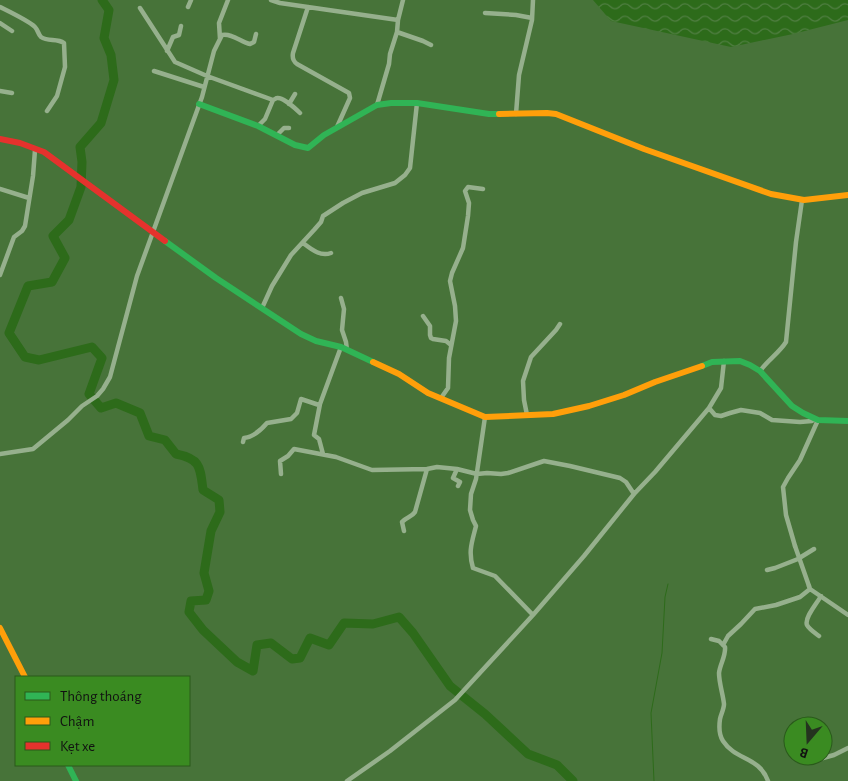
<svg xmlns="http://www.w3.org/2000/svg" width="848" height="781" font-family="'Alegreya Sans',sans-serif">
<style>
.water{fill:url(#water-waves)}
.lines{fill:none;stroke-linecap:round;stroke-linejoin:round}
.stream{stroke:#2d6b1a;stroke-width:1}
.river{stroke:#2d6b1a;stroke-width:9}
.street{stroke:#96b08d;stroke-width:4.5}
.fast{stroke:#30b455;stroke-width:6}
.slow{stroke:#ff9f0a;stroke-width:6}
.jam{stroke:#e5322d;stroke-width:6}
.street-bridge{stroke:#96b08d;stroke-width:4.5}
</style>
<defs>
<pattern id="water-waves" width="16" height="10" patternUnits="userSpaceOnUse" patternTransform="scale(1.25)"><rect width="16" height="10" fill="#2d6b1a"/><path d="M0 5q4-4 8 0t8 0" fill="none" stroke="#507e42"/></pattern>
</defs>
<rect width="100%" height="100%" fill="#477339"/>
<!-- water -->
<path class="water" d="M593,0H848V20L793,34L731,47L611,21Z"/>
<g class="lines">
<!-- stream -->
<path class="stream" d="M654,781L651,713L662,653L665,597L668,584"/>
<!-- river -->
<path class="river" d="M102,0L109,10L104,38L111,55L114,80L101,123L80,147L82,162L81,187L69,220L53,236L65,258L52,282L28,286L9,333L25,357L39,360L92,347L102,358L89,394L101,408L116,403L140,413L149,436L165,440L176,454C201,459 200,467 203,490L219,500L220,512L211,531L204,573L209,591L206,600L191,601L189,612L203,630L237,662L253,671L257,645L271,643L292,659L300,658L310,638L329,645L344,623L373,624L399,617L413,633L450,686L485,714L528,754L557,765L573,781"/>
<!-- street -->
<path class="street" d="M271,0L280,3L398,20
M0,7C8,11 29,21 35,27C38,30 38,34 41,37C48,42 57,38 64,43L65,67L57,96L47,111
M188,7L191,0
M308,7L293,53C292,58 293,61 297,64L349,93L350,98L337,127
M140,8L175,62L207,76L273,100
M485,13L516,15L532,18
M0,23L12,31
M397,32L423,41L431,45
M220,39L219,23L228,0
M167,51L173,37L179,35L181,26
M154,71L204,87
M0,91L12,93
M289,104L295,94
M377,105L389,64L390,54L397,32L398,20L403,0
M516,114L519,75L532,20L533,0
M258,126L265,119L273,100C274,100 276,98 277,98C283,97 296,109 300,113
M277,135L284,128H289
M0,189L29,198
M303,243C311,249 320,257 331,253
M0,275L14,237L22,231L25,226L33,176L35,150
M341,298L344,309L342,330L346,342L347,350
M262,308L272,286L291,255L314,230L321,222L323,216L343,203L362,193L395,183L405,175L410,168L417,103
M423,316L430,326V335L431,338L433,339L446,341L451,345
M760,371C768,360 779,353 786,342L796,242L802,200
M441,398L448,388L449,358L456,321L455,306L450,281L452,273L463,248L468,216L469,203L465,191L468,187L483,189
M709,408L715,415L721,416L730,413L741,410L760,413L772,420L800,422L812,421L815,419
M527,415L524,400L523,381L531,357L556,330L560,324
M485,417L476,479L471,494L470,510L473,520L476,526C472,542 468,551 473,568L495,576L533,615
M243,442L244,438C254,437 261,430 267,423L291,419L297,413L301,399L319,405
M0,454L33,449L68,420L82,406L97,396L103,389L110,377L137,276L202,97L214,51L222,35C232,33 241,42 250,44L254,42L256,34
M323,454L319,439L314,435L320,404L341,347
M457,469L477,474L487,473L501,474L508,473L544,461L570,466L620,478L626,482L634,494
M281,474L280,461L288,456L294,449L336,457L372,470L427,469L437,467L457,469L453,478L460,482L458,486
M404,531L402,522C406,517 412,517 415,512L427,469
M795,546L786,515L783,487L788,478L800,460L818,420
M801,557L814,549
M767,570L775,568L798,559
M809,586L810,589L848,615
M819,636C815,633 809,629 807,625C804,618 817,603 821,596
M711,639L719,641L725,647C726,656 720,664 719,673C719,683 723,694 724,704C724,709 721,714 720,719C719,726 719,735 723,741C736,761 759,756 768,781
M723,645L728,636L741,624L755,609L776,605L800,597L810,589
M812,761L834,755L848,748
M347,781L390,751L455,700L533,615L584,556L634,494L655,472L709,408L721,388L724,361"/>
<!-- fast -->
<path class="fast" d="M199,104L258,126L295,145L308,148L324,135L377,105L391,103H417L489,114H499
M165,241L216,278L301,334L316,341L341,347L373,362
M702,366L712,362L740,361L750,365L760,371L792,406L803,413L818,420L848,421
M68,765L76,781"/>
<!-- slow -->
<path class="slow" d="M499,114L547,113L556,114L644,149L771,194L804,200L848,195
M373,362L399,374L428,393L485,417L553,414L589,406L624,395L655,382L702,366
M0,628L25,677"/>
<!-- jam -->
<path class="jam" d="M0,139L20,143L44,152L165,241"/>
<!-- street-bridge -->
<path class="street-bridge" d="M795,546L809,586"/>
</g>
<!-- legend -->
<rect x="15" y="676" width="175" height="90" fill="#3a8b21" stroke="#2a5a1b"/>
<rect x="25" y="692" width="25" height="8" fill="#30b455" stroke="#2a5a1b"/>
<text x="60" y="701" font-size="15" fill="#111111">Thông thoáng</text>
<rect x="25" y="717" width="25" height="8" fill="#ff9f0a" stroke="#2a5a1b"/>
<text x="60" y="726" font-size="15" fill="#111111">Chậm</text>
<rect x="25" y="742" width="25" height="8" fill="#e5322d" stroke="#2a5a1b"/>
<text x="60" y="751" font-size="15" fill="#111111">Kẹt xe</text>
<!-- north arrow -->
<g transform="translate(808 741) rotate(199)"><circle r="24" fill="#3a8b21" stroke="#2a5a1b"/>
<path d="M0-4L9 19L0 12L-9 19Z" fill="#24331f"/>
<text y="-8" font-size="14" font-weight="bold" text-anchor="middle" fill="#111111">B</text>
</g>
</svg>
